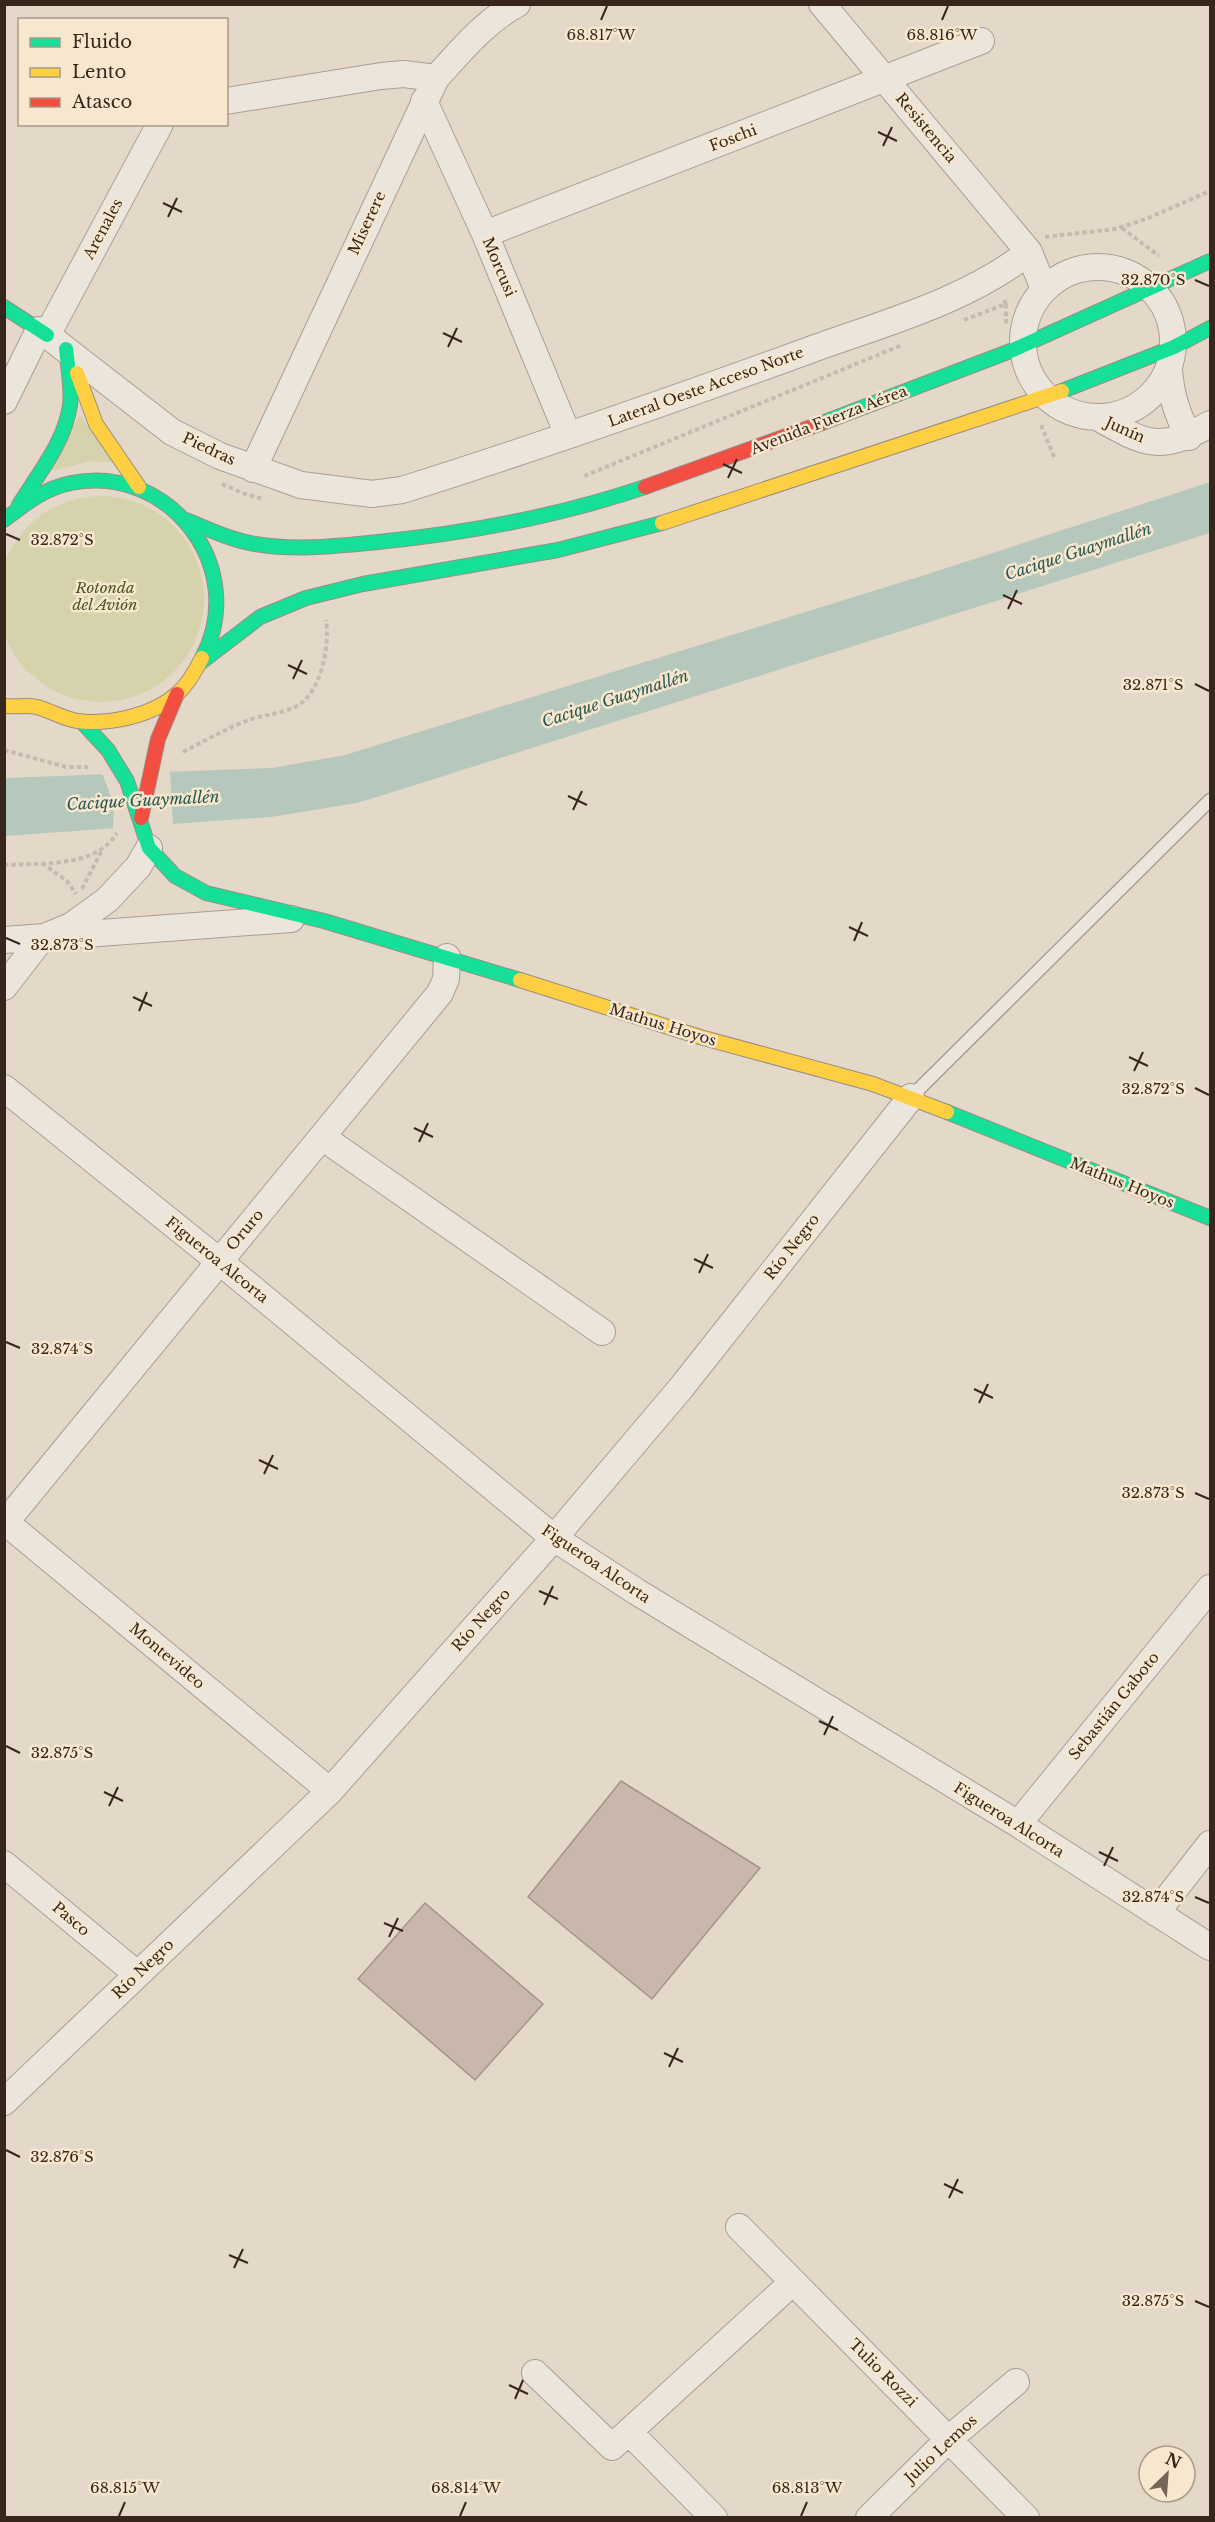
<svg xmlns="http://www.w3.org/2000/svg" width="1215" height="2522" font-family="'Libre Baskerville',serif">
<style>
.green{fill:#d6d2ab}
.water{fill:#b6c8bb}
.pier{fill:#e4d9c9}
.building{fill:#c8b7aa;stroke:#a49489;stroke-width:1.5}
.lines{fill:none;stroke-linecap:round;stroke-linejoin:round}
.lane-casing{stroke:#a99e93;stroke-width:15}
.street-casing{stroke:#a99e93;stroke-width:28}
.fast-casing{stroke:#988e83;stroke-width:16}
.slow-casing{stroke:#988e83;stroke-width:16}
.jam-casing{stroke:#988e83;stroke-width:16}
.path{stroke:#c4bcb2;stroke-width:4;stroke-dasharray:4.5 3;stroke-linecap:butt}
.lane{stroke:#ece5db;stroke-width:12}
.street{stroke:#ece5db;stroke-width:26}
.fast{stroke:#16e098;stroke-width:14}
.slow{stroke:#ffcf43;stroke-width:14}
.jam{stroke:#f24e42;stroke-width:14}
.ticks{fill:none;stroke:#37261b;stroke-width:2}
.labels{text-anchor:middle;stroke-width:5;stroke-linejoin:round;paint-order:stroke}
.street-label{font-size:15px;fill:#37261b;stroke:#f6e7ce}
.park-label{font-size:15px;font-style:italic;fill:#4b5421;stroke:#f6e7ce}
.water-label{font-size:16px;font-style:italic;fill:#2a5750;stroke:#f6e7ce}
.ticks-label{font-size:15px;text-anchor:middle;fill:#37261b;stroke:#f6e7ce;stroke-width:5;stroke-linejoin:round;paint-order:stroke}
</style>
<rect width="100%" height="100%" fill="#e4d9c9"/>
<!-- green -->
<path class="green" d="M80,415L114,463L91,461L47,472Z
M-2 599a103 103 0 1 1 206 0a103 103 0 1 1-206 0Z"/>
<!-- water -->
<path class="water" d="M1210,482V533L390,793L357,803L271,817L5,836V778L272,768L345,755L928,574Z"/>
<!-- pier -->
<path class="pier" d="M170,772L173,825L113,829L114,804L102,773Z"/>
<!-- building -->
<path class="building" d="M621,1781L760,1868L652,1999L528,1897Z
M425,1903L543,2004L475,2080L358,1979Z"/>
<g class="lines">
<!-- lane casing -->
<g class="lane-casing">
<path id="lane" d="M912,1096L1210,800"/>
</g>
<!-- street casing -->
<g class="street-casing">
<path id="street" d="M822,4L1029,252L1044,289
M226,101L381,76L404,74L436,78
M424,101L485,234L568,435
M160,124L47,335L172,432L220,456L301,485L372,494L402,490C539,447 675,399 810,350C884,323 967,301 1029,252
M485,234L981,41
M1023 342a75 75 0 1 1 150 0a75 75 0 1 1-150 0Z
M1169,370C1171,395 1177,414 1189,437
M4,401L39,330
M1097,417C1145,444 1160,453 1210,424
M253,469L436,78C461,51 484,22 517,4
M4,940L291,919
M4,987L42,938L71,926L107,900L138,867L149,848
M4,1088L219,1261L554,1538L637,1592L1018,1824L1210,1947
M322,1137L602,1332
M4,1521L330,1791
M4,1524L440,993L446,979L447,957
M1018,1824L1210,1588
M4,1864L137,1974
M1156,1913L1210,1844
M4,2102L330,1791L554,1538L681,1388L911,1097
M739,2227L1026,2518
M535,2373L612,2447L793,2282
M629,2432L714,2518
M869,2518L949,2439L1016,2382"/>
</g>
<!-- fast casing -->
<g class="fast-casing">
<path id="fast" d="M4,307L47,335
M1062,391L1174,347L1210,328
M822,423L1013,350L1210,261
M19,505C38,474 65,442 70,405C72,387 68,367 66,349
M4,520C25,504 45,488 71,483C170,463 250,569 202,658
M186,520C208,529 231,540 255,544C296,551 336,546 378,542C468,533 559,516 645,487
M200,663L260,617L306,598L363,584L558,550L662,523
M82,722L108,750L127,781L149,848L175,876L206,893L324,921L520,980
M947,1112L1210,1218"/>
</g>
<!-- slow casing -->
<g class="slow-casing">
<path id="slow" d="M77,373L96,424L139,487
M662,523L1062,391
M4,706C15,707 27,705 37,707C51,711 62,718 77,721C109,725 153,716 178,693C188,684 196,670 202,658
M520,980L700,1037L873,1084L947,1112"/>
</g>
<!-- jam casing -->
<g class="jam-casing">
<path id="jam" d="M645,487L822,423
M141,818L158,739L177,694"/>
</g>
<!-- path -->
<path class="path" d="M1122,228L1159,256
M1045,237L1115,229L1146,219L1210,191
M1006,304V324
M964,320L1006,304L1003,297
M1041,425L1055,459
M584,476L902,345
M222,484L245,494L263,499
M4,750L66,767H88
M183,752C204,741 224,730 246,721C261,715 280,714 295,707C321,695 330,646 326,620
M42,863L67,881L76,894
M4,865C40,863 96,868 117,833
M82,889L102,850"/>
<!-- lane -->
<use href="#lane" class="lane"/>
<!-- street -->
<use href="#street" class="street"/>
<!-- fast -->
<use href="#fast" class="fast"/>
<!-- slow -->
<use href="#slow" class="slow"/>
<!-- jam -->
<use href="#jam" class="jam"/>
</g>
<!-- ticks -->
<path class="ticks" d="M601,20L607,6M942,20L948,6M878,132L897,141M883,146L892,127M163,203L182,212M168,217L177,198M1195,280L1209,286M443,333L462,342M448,347L457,328M723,464L742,473M728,478L737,459M6,534L20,540M1003,595L1022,604M1008,609L1017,590M288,665L307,674M293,679L302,660M1195,684L1209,691M568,796L587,805M573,810L582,791M849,927L868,936M6,938L20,944M854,941L862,922M133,997L152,1006M139,1011L147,992M1129,1057L1148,1066M1134,1071L1143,1052M1195,1088L1209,1095M414,1128L433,1137M419,1142L428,1123M694,1259L713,1268M699,1273L708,1254M6,1342L20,1348M974,1389L993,1398M979,1403L988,1384M259,1460L278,1469M264,1474L273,1455M1195,1493L1209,1499M539,1591L558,1599M544,1605L553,1586M819,1721L838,1730M824,1735L833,1716M6,1746L20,1753M104,1792L123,1801M109,1806L118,1787M1099,1852L1118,1861M1104,1866L1113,1847M1195,1897L1209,1903M384,1923L403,1931M389,1937L398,1918M664,2053L683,2062M669,2067L678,2048M6,2150L20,2157M944,2184L963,2193M949,2198L958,2179M229,2255L248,2263M234,2268L243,2249M1195,2301L1209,2307M509,2385L528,2394M515,2399L523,2380M119,2516L125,2502M460,2516L466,2502M801,2516L807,2502"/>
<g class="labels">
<!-- street labels -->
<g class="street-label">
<text transform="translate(926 128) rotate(50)" y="5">Resistencia</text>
<text transform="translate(733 138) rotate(-21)" y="5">Foschi</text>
<text transform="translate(367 223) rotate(-65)" y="5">Miserere</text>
<text transform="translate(103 229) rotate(-62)" y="5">Arenales</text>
<text transform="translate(499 267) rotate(67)" y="5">Morcusi</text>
<text transform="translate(706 387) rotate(-20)" y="5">Lateral Oeste Acceso Norte</text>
<text transform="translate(829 420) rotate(-21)" y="5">Avenida Fuerza Aérea</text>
<text transform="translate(1125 430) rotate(24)" y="5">Junín</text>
<text transform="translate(209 449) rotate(25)" y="5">Piedras</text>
<text transform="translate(663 1025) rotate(17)" y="5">Mathus Hoyos</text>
<text transform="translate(1122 1183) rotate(22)" y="5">Mathus Hoyos</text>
<text transform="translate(245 1230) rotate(-50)" y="5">Oruro</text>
<text transform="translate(792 1247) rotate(-52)" y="5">Río Negro</text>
<text transform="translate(217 1260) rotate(39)" y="5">Figueroa Alcorta</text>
<text transform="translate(596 1564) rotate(34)" y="5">Figueroa Alcorta</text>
<text transform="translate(481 1620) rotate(-48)" y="5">Río Negro</text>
<text transform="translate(167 1656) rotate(40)" y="5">Montevideo</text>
<text transform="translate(1114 1706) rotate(-51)" y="5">Sebastián Gaboto</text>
<text transform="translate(1009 1820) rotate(32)" y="5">Figueroa Alcorta</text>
<text transform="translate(71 1919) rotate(40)" y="5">Pasco</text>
<text transform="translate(143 1969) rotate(-44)" y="5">Río Negro</text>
<text transform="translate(883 2373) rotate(45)" y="5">Tulio Rozzi</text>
<text transform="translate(941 2449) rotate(-43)" y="5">Julio Lemos</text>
</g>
<!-- park labels -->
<g class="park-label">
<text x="105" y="593">Rotonda<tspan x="105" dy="17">del Avión</tspan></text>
</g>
<!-- water labels -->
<g class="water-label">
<text transform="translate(1078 551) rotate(-18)" y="6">Cacique Guaymallén</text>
<text transform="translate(615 698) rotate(-18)" y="6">Cacique Guaymallén</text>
<text transform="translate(143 800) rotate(-3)" y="6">Cacique Guaymallén</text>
</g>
</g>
<g class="ticks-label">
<text x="601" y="40">68.817°W</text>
<text x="942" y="40">68.816°W</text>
<text x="1153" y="285">32.870°S</text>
<text x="62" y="545">32.872°S</text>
<text x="1153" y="690">32.871°S</text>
<text x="62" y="950">32.873°S</text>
<text x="1153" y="1094">32.872°S</text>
<text x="62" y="1354">32.874°S</text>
<text x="1153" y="1498">32.873°S</text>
<text x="62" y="1758">32.875°S</text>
<text x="1153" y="1902">32.874°S</text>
<text x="62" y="2162">32.876°S</text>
<text x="1153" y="2306">32.875°S</text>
<text x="125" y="2493">68.815°W</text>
<text x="466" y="2493">68.814°W</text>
<text x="807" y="2493">68.813°W</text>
</g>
<!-- border -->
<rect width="1215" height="2522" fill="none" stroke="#37261b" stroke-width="12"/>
<!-- legend -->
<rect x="18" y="18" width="210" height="108" fill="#f6e7ce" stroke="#aa9a86" stroke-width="1.5"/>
<rect x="30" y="38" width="30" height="9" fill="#16e098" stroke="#aa9a86" stroke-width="1.5"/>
<text x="72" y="48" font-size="18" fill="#37261b">Fluido</text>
<rect x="30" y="68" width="30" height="9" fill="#ffcf43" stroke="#aa9a86" stroke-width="1.5"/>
<text x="72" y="78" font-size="18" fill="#37261b">Lento</text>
<rect x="30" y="98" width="30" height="9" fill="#f24e42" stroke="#aa9a86" stroke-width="1.5"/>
<text x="72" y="108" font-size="18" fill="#37261b">Atasco</text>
<!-- north arrow -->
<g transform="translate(1167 2474) rotate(25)"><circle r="28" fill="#f6e7ce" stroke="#aa9a86" stroke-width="1.5"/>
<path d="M0-4.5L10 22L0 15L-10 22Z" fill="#746558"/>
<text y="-9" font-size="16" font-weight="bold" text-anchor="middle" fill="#37261b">N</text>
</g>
</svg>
